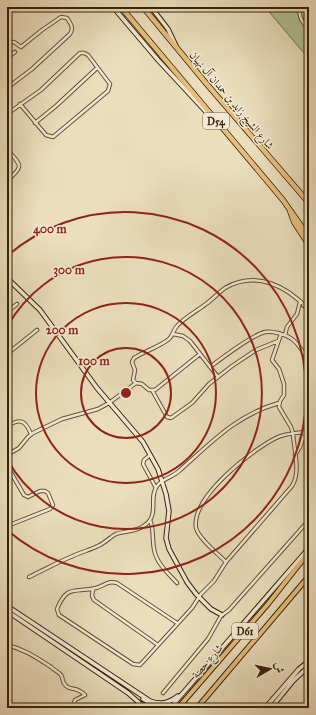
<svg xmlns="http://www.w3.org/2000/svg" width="316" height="715" font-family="'IM FELL Great Primer',Amiri,serif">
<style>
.green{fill:#b3c294;stroke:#75714e}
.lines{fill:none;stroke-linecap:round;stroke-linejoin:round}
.street-casing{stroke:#645036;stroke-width:4.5}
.secondary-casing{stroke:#372009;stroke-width:5.5}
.primary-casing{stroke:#372009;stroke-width:6}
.highway-casing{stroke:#372009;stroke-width:6}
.street{stroke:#f2ead4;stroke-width:2.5}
.secondary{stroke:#f2ead4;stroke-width:3.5}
.primary{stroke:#e6bf7e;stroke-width:4}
.highway{stroke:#e6bf7e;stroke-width:4.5}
.ring{fill:none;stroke:#8f2418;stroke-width:2}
.labels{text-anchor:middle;stroke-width:3;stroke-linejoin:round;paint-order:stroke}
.shield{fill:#f2ead4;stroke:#6f5d46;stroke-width:1}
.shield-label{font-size:10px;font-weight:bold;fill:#372009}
.street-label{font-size:11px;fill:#372009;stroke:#f2ead4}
.centre{fill:#8f2418;stroke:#f2ead4;stroke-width:2}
.ring-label{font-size:12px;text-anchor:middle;font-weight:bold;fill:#8f2418;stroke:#f2ead4;stroke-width:3;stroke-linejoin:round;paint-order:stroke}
</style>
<rect width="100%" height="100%" fill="#ebdebd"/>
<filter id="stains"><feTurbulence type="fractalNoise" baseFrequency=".005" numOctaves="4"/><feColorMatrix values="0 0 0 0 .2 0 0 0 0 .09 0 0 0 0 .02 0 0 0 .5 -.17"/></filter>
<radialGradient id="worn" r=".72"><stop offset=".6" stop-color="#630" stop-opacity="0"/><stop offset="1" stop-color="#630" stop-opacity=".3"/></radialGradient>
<!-- green -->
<path class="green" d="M265,7H309V59Z"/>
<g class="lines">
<!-- street casing -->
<g class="street-casing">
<path id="street" d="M298,7L301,19L309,31
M7,43L14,42L21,47L42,30L61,17L67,18C71,24 74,28 70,34L32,69L7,88
M7,58L15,52
M7,114L41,90L80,53H84L88,55L110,84L108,91L53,137L46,135L20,104
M35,123L56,106L97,68
M7,149C21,166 25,165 7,181
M7,312L17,304
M173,334L183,336L190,341L218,377
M285,335L287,327L297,314L300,302
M7,354L37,330
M200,354L155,390H149L142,384L136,383L133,380L135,370L132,362L134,358C145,351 159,347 169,339C173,336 173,330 177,326C185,317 197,311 206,304C213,299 218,293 225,288C256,270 287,286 309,310
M210,367C222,358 252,335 265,332C273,331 285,334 292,339C299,344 303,353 309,360
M152,390L167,417L171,418L192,403L209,384L232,366L256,350L278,341
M7,426C21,418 25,420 31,434
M7,455L19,448L28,437L33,433L62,419L98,409L109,403L136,383
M150,455L144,460L143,464L156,488
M295,455L300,447L309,421
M7,466L24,495L28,497L40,491H45L48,493L53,505L50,509L7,526
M150,520C154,529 152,539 154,549C156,563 168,573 177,583
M226,562C218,554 199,539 196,528C191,497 252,450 276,438C285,433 296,433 306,432
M29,577C44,570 58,562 73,556C81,552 90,550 98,546C105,543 110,537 116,534C125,531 137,532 145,525C160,514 148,498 157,486C162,479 173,477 179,471C211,443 236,415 279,403
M93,589L92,596L94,600L158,645
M177,623L117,583C108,580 104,586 96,588C75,593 67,584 57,609L59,615L133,664L140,665L192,608L201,594L214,581L226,562L292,486C301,472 294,450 293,434L291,427L279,407L280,401L284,395V384L279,369L272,360L281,334
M7,645C24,649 37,658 51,667C54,670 59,672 61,675C64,680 61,681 66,686C72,691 76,686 85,695L75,700L74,703L75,708
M163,693L208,639L221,616L229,610L309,520
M7,701L14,708"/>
</g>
<!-- secondary casing -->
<g class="secondary-casing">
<path id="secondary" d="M113,7L158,60L209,115
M151,7L168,29L176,46
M7,278L40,310L97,388L143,442L158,469L166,494L169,511L166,538L169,549L187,582L196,594L211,609L222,615
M7,606L150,701C161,705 169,703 178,696
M7,611L128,693L145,708
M143,699L159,708
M170,708L309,548
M265,708L299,669L309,661
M271,708L293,681L309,666"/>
</g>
<!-- primary casing -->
<g class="primary-casing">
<path id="primary" d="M178,708L268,604L309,552
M197,708L309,576"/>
</g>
<!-- highway casing -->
<g class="highway-casing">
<path id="highway" d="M121,7L283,200L309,237
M143,7L205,82L309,203
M290,211L294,222L309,245
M304,305L309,302"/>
</g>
<!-- street -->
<use href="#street" class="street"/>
<!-- secondary -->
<use href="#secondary" class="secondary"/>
<!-- primary -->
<use href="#primary" class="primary"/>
<!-- highway -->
<use href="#highway" class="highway"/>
</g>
<!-- distance rings -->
<g class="ring">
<circle cx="126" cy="393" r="45"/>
<circle cx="126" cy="393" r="90"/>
<path d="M7 327A136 136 0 1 1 7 459"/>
<path d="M7 256A181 181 0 1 1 7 530"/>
</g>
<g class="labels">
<!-- shield labels -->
<g class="shield">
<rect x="203" y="113" width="26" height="16" rx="3"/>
<rect x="232" y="623" width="26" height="16" rx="3"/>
</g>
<g class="shield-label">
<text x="216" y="125">D54</text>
<text x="245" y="635">D61</text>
</g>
<!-- street labels -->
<g class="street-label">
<text transform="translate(232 100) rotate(50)" y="4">شارع الشيخ زايد بن حمدان آل نهيان</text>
<text transform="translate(207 661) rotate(-49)" y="4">شارع حصة</text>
</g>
</g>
<circle cx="126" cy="393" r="6" class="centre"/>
<g class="ring-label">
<text x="50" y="233">400 m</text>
<text x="69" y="274">300 m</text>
<text x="62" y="334">200 m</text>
<text x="94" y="365">100 m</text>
</g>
<!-- margin -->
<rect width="316" height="715" fill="none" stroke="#ebdebd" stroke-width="24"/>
<rect x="8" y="8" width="300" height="699" fill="none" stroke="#372009" stroke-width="2"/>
<rect x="12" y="12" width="292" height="691" fill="none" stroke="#372009"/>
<!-- north arrow -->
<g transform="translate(270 669) rotate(81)" stroke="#f2ead4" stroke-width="3" paint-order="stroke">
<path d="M0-3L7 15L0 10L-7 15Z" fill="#372009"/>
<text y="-6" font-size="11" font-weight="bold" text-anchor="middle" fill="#372009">ش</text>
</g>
<rect width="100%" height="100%" filter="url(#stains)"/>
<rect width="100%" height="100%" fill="url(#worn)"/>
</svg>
